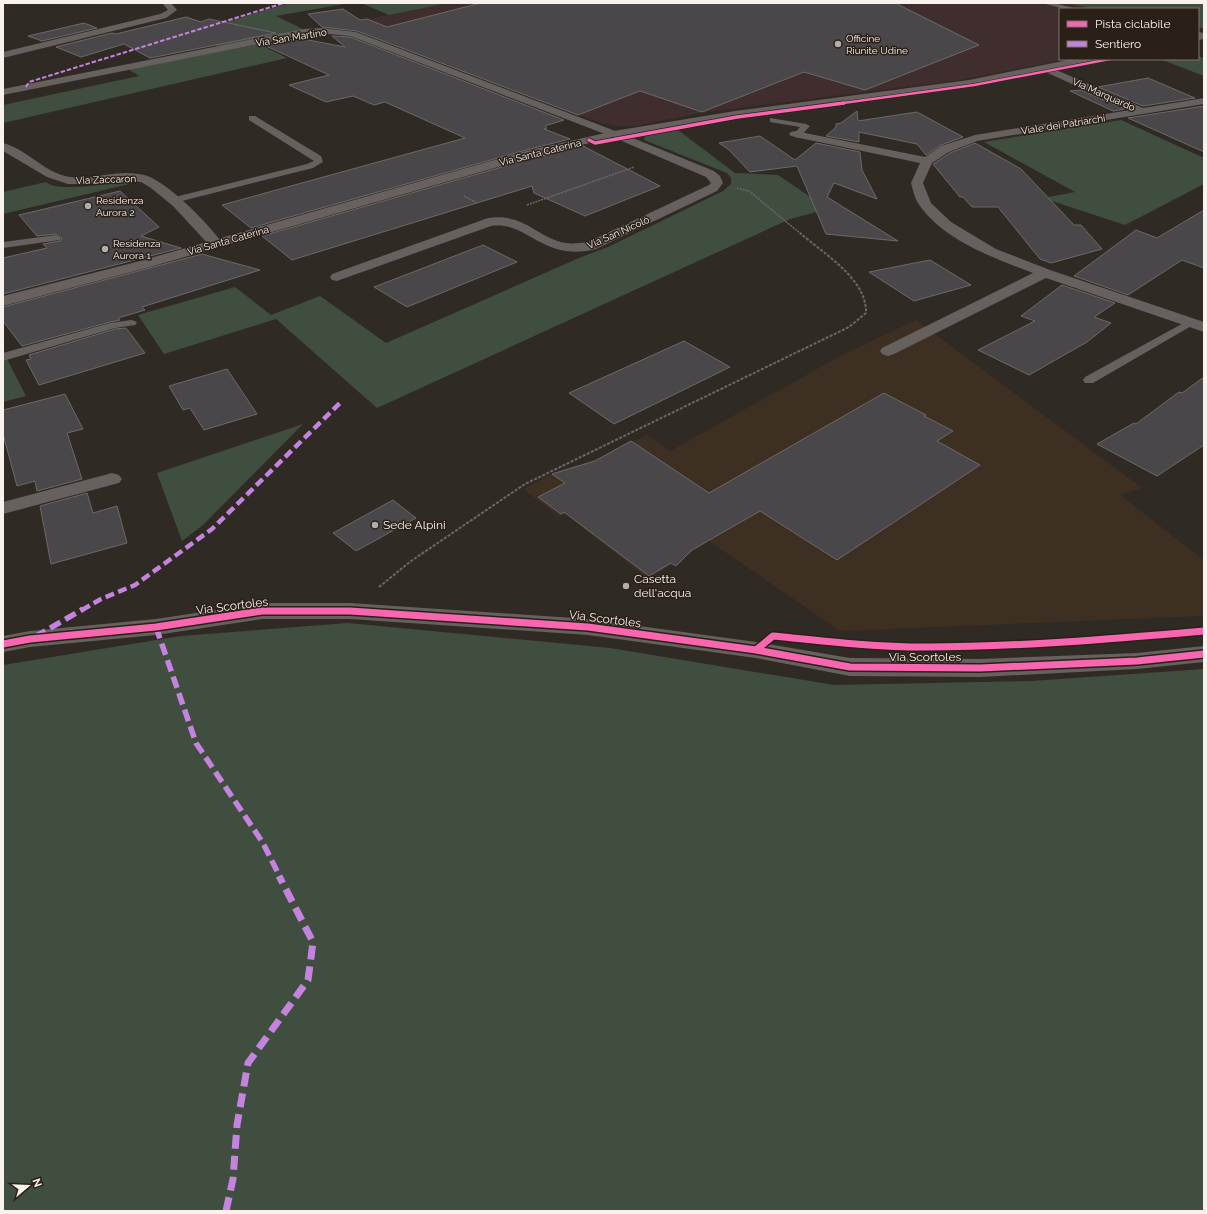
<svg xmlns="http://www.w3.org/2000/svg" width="1207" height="1214" font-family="Raleway,sans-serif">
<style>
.built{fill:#3d2f22}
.industrial{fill:#402d2e}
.green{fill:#404e3f}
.building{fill:#4a474a;stroke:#6c6969}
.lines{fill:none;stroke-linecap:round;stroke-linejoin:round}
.path-far1{stroke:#6c6766;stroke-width:1.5;stroke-dasharray:2 1;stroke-linecap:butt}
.path{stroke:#6c6766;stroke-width:2;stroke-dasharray:3 1.5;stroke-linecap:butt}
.lane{fill:#66605e;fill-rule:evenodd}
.street{fill:#66605e;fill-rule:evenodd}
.secondary{fill:#686160;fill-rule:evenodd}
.quiet-far3{stroke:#c483df;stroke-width:2;stroke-dasharray:4.5 2;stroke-linecap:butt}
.quiet-far2{stroke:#c483df;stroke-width:4.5;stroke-dasharray:9 4.5;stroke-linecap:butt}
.quiet-far1{stroke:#c483df;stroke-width:5.5;stroke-dasharray:12 5.5;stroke-linecap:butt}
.quiet{stroke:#c483df;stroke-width:7;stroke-dasharray:14 7;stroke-linecap:butt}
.cycleway-far2-casing{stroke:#2a2018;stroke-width:3.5}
.cycleway-far1-casing{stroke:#2a2018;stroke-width:5}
.cycleway-casing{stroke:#2a2018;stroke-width:10}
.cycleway-far2{stroke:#f766af;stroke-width:2.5}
.cycleway-far1{stroke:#f766af;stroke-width:3.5}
.cycleway{stroke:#f766af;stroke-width:7}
.poi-dot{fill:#b3ada7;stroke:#2a2018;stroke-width:1.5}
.labels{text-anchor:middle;stroke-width:3;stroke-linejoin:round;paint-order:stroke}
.far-street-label{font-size:10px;fill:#faf3ed;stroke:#2a2018}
.far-poi-label{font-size:10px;fill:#faf3ed;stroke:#2a2018;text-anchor:start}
.poi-label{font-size:12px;fill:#faf3ed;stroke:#2a2018;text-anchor:start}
.street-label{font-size:12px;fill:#faf3ed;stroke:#2a2018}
</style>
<rect width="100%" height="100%" fill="#302a25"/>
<!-- built -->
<path class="built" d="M916,320L1142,488L1120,495L1204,560V616L840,631L709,541L648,579L565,514L560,517L523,489L555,472L593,460L647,435L670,451L842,355Z"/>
<!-- industrial -->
<path class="industrial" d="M448,3H1204V29L1198,28V9H1060V59H1069L960,80L707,112L635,126H616L601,123L412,51L432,45L367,19Z"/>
<!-- green -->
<path class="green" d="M289,3H350L276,16L305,30L219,47L190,33Z
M361,3H448L389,15Z
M1066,3H1204V28H1198V9H1095Z
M259,44L287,58L3,123V105L139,76L128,69Z
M1198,56L1204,58V76L1160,59H1198Z
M1121,120L1204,158V184L1125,225L1043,198L1075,192L984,142Z
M678,130L735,173L778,175L828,209L790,219L377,408L276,319L164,354L138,315L235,287L271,315L320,296L386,343L579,258L608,247L723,191L731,184V178L727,173L644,140L645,136Z
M46,182C56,193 111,183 126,182L129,184L3,214V192Z
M7,359L26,396L3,402V360Z
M303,424L203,525L182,541L157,473Z
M348,623L610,648L834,685L1031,681L1204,669V1211H3V665L181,636Z"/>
<!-- building -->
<path class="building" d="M481,3H895L979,45L865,90L804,72L702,112L640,91L578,115L357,31L322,27L308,14L343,9L360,20L367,19L387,27Z
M186,17L201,22L209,19L276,33L150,58L124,44L81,57L56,47L112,33L116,34Z
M84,23L97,28L42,41L28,36Z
M332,36L350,37L564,120L545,126L547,128L544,129L570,139L526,150L251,228L222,205L465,138L385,102L374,105L353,96L326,102L289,85L329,75L264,45L298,38L345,47Z
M1148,78L1195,98L1143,106L1098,87Z
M1081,90L1125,109L1113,111L1070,91Z
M1204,106V152L1128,118Z
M857,111L858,121L917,112L963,137L941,145L926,155L917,144L859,132V142L826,136L836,127V124L841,123Z
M760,136L795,160L816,143L860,152L862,170L877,199L834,183L827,197L898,241L826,234L797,166L750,172L729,150L719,143Z
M975,143L1021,169L1074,225H1081L1102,249L1051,263L1040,259L998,207H972L963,197H960L933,164L950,153Z
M583,146L660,186L585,216L534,193L532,186L292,260L262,236L533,158Z
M120,191L159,227L141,236L181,248L3,294V258L47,248L43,244L60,241L62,239L56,234L37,236L19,215Z
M1204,210V268L1182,260L1128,295L1074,276L1136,230L1157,238Z
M483,245L517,262L407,307L374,287Z
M202,254L260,270L142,307L145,310L118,318L120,320L110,322L22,346L3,321V307Z
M930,260L971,285L914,301L869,272Z
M1062,285L1115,303L1094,317L1111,323L1087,342L1029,375L978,350L1035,321L1021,316Z
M126,328L145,353L39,385L26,360L31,359L29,355L115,329Z
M684,341L730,367L614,424L569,393Z
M227,369L257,414L204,430L190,408L183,410L169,386Z
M1204,377V445L1157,476L1097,444L1134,423L1136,424L1179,392L1182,393Z
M884,393L926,415L924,416L953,431L937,441L980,465L837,560L760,511L692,550L676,566L671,563L649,576L564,512L561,514L538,497L565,483L552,474L595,461L631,441L709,493Z
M65,394L83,429L67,433L82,479L37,491L35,481L17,486L3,434V410Z
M87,493L93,513L117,506L127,543L51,564L40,506Z
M393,500L416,518L356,551L333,533Z"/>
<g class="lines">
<!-- path-far1 -->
<path class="path-far1" d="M737,188L749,191L801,234
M464,196L477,203
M527,205L634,167"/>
<!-- path -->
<path class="path" d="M379,587L411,561L525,484L849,327L866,313C867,279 824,254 800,233"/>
<!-- lane -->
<path class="lane" d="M1042,3H1054L1077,9H1065Z
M1198,32L1204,33V37L1198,36Z
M249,116H255L321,156L323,162L313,168L174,203L171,202L169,200L171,198L307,164L314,161L249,120Z
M770,118L806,124L810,126L800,137L797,138L793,135L800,127L770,122Z
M56,235L61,238L60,240L3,248V242Z
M131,320L135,321L137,323L135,325L115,328L3,361V353L110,323Z
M1189,320L1193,321L1195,323L1193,325L1093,383H1085L1083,380L1085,377Z"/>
<!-- street -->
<path class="street" d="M162,3H171L177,10L166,18L3,58V52L160,14L168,10Z
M322,28L356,32L618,132L714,171L720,176L723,183L717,191L596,249C577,254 559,252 542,243C524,234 512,223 491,226L337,281L332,280L330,277L332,274L488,218C526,213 536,238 566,243C573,244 581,243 588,242L709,185L711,183L706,177L610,136L350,36L328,34L304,35L3,95V89L304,29Z
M1045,65L1143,108L1204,98V104L977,141L949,152L932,163L923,183L931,203L951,222L996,249L1050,270L1204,322V332L1046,278L894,354L888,356L882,354L880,351L882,348L1033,273C994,258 945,241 920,206C915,200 913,190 911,183L920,163L795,137L791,136L789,134L791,132L795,131L925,157L941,146L975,135L1130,110L1041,70L1040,68Z
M3,143C26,149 42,170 65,176C85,181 106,173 126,173C134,173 143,174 150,177C172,187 208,223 222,243L220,246L215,247L210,246L173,206L151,188L141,182L126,181L87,184H68L47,177L3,151Z
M112,473L119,475L122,479L119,483L3,514V502Z
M262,603H350L588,619L756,642L850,658L980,659L1137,653L1204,646V662L1137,669L980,677L850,676L756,658L588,635L350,619H262L156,635L30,647L3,652V636L30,631L156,619Z"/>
<!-- secondary -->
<path class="secondary" d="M1204,33V39L1198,40V34Z
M1073,59H1093L1088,62L969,86L735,117L614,137L533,157L150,267L3,306V296L140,261L526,151L614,131L735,111L969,80Z"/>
<!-- quiet-far3 -->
<path class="quiet-far3" d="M26,87L29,82L284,3"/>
<!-- quiet-far2 -->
<path class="quiet-far2" d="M82,610L101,599L135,585L212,529L342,401"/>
<!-- quiet-far1 -->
<path class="quiet-far1" d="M156,627L196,743L263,843L280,877
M35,637L83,609"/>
<!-- quiet -->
<path class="quiet" d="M226,1211L233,1179L237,1125L248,1063L308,980L313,942L279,876"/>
<!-- cycleway-far2 casing -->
<g class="cycleway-far2-casing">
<path id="cycleway-far2" d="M836,104L974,85L1110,59"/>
</g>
<!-- cycleway-far1 casing -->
<g class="cycleway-far1-casing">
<path id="cycleway-far1" d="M589,140L595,143L737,117L844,103"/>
</g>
<!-- cycleway casing -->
<g class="cycleway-casing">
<path id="cycleway" d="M3,644L30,639L156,627L262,611H350L588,627L756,650L850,667L980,668L1137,661L1204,654
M756,650L773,636C823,641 874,647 925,647C1018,647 1111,639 1204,631"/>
</g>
<!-- cycleway-far2 -->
<use href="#cycleway-far2" class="cycleway-far2"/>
<!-- cycleway-far1 -->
<use href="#cycleway-far1" class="cycleway-far1"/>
<!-- cycleway -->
<use href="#cycleway" class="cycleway"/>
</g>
<!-- markers -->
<g class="poi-dot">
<circle cx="838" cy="44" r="4"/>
<circle cx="88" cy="206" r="4"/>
<circle cx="105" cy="249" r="4"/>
<circle cx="375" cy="525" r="4"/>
<circle cx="626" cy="586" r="4"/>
</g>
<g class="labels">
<!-- far-street labels -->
<g class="far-street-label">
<text transform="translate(291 37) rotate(-9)" y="4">Via San Martino</text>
<text transform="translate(1104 94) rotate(24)" y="4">Via Marquardo</text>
<text transform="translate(1063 124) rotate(-9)" y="4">Viale dei Patriarchi</text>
<text transform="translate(540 152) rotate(-14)" y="4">Via Santa Caterina</text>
<text transform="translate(106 179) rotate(-2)" y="4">Via Zaccaron</text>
<text transform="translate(618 232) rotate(-24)" y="4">Via San Nicolò</text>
<text transform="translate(228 240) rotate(-16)" y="4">Via Santa Caterina</text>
</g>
<!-- far-poi labels -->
<g class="far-poi-label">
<text x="846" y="42">Officine<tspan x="846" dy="12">Riunite Udine</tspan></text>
<text x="96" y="204">Residenza<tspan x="96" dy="12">Aurora 2</tspan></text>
<text x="113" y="247">Residenza<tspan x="113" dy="12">Aurora 1</tspan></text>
</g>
<!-- poi labels -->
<g class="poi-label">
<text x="383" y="529">Sede Alpini</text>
<text x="634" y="583">Casetta<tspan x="634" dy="14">dell'acqua</tspan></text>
</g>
<!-- street labels -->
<g class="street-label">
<text transform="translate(232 606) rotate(-7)" y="4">Via Scortoles</text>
<text transform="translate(605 619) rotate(7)" y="4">Via Scortoles</text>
<text x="925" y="661">Via Scortoles</text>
</g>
</g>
<!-- border -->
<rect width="1207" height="1214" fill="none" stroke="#faf3ed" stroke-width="8"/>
<!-- legend -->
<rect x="1059" y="8" width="140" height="52" fill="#2a2018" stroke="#7d746d"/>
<rect x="1067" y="21" width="20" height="6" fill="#f766af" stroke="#7d746d"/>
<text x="1095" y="28" font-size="12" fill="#faf3ed">Pista ciclabile</text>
<rect x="1067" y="41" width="20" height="6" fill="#c483df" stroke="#7d746d"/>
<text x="1095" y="48" font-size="12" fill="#faf3ed">Sentiero</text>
<!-- north arrow -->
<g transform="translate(28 1186) rotate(71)" stroke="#2a2018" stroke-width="3" paint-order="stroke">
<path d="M0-3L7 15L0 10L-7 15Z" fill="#faf3ed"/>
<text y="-6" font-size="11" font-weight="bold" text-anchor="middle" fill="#faf3ed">N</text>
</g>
</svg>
